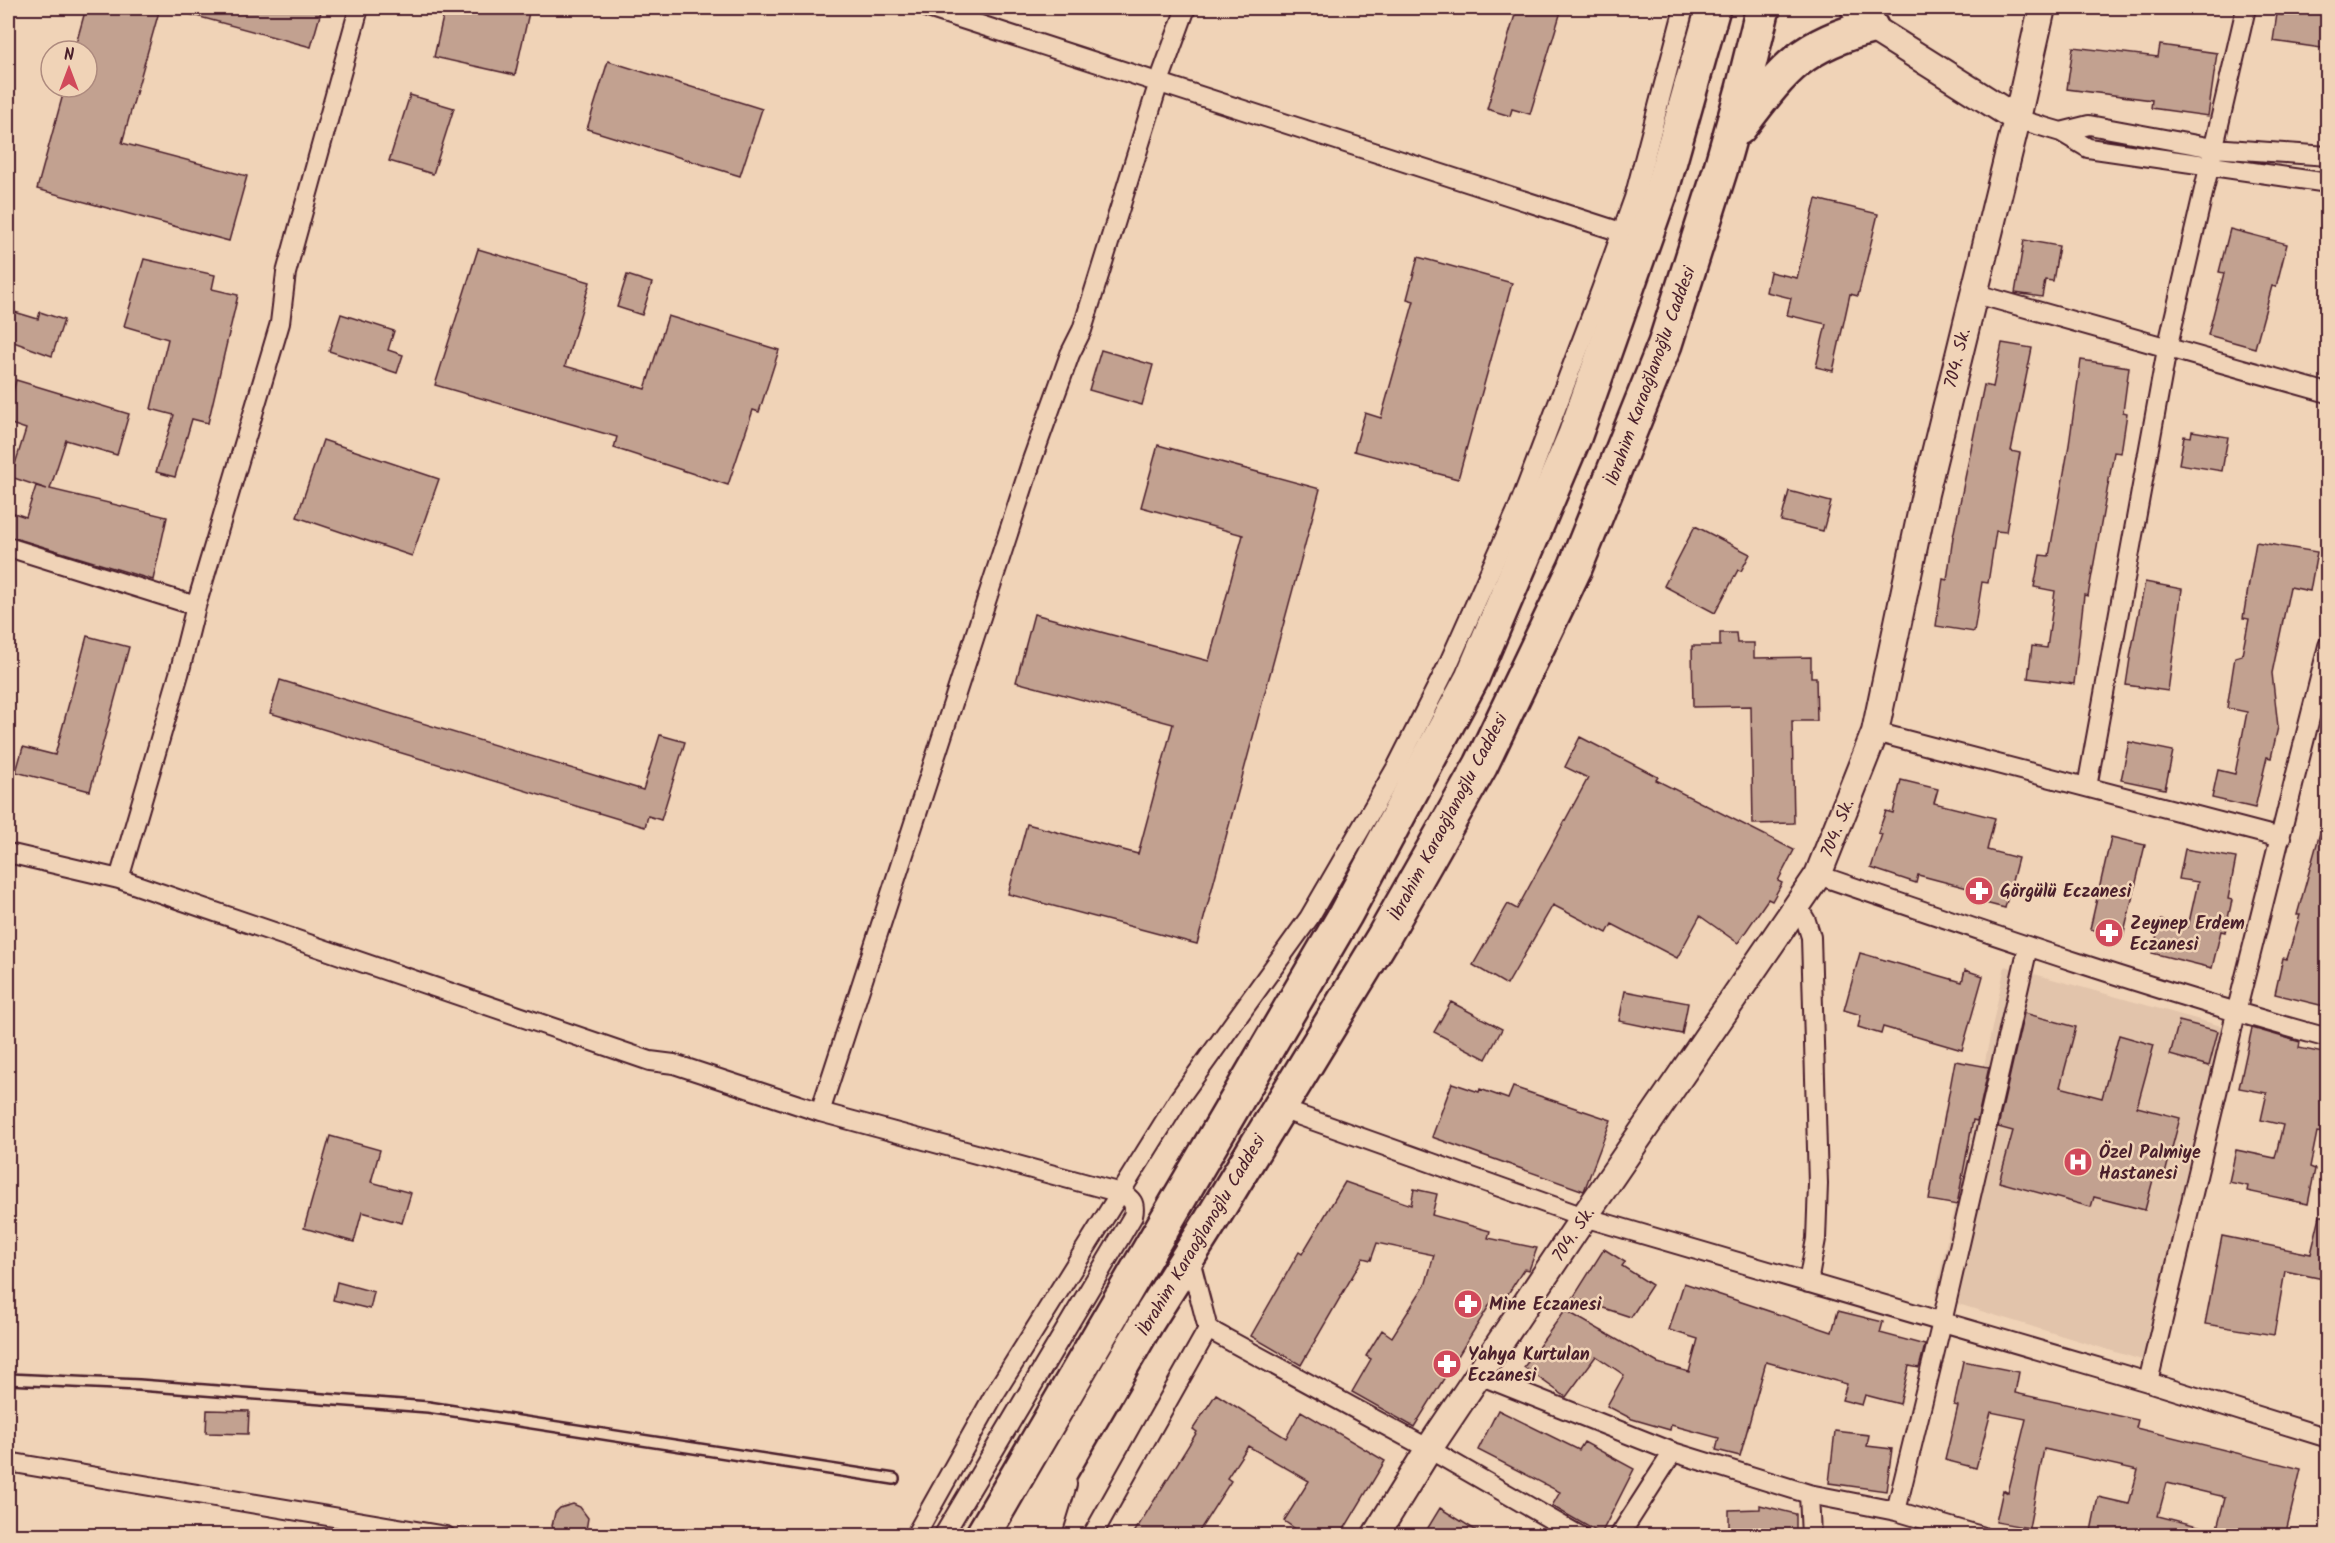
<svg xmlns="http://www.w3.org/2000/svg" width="2335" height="1543" font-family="Kalam,sans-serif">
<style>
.built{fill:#e2c4ab}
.building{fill:#c2a190;stroke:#4a1f2b;stroke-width:1.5}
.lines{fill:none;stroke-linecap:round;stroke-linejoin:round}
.lane-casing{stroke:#4a1f2b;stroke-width:14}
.street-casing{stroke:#4a1f2b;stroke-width:22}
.secondary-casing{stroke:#4a1f2b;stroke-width:30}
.highway-casing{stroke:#4a1f2b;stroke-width:38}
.lane{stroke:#f0d3b7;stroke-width:9}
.street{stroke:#f0d3b7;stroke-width:18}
.secondary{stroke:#f0d3b7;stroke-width:26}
.highway{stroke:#f0d3b7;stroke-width:33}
.labels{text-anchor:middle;stroke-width:5;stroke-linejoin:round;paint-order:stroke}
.street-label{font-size:18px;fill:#4a1f2b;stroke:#f0d3b7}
.poi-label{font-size:18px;font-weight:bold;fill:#4a1f2b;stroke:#f0d3b7;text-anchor:start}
</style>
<rect width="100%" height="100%" fill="#f0d3b7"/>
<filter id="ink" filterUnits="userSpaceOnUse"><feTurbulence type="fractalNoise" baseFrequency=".0167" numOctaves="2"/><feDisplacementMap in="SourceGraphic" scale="12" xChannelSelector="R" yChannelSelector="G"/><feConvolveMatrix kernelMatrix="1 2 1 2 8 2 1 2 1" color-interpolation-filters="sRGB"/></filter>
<g filter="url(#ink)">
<!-- built -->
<path class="built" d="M2005,966L2225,1027L2145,1361L1935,1297Z"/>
<!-- building -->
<path class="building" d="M86,8H160L122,143L247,176L229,241L37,189L65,87H87V51H74Z
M186,8H322L311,47L185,13Z
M445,8H530L515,75L434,57Z
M1517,8H1562L1530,114L1512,109L1510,116L1487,109Z
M2283,8H2328V49L2273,41L2277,14L2282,15Z
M2160,45L2217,53L2208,116L2151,108L2152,100L2067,89L2073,47L2158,57Z
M608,61L762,109L740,176L587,129Z
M410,95L454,108L433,174L389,161Z
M1816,199L1878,214L1858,296L1850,294L1833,371L1816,367L1826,324L1787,315L1791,298L1766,292L1770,272L1797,278Z
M2230,229L2287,244L2276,287L2272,286L2255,348L2208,335L2224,273L2219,272Z
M2024,240L2059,246L2053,281L2045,280L2042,297L2015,293Z
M478,249L590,282L565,366L645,389L668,316L779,350L759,412L753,410L728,485L614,448L617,437L435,385Z
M1418,257L1512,283L1458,479L1354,451L1365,413L1381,418L1414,301L1407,299Z
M144,259L215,275L212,289L238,295L208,423L192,419L175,477L156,472L174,415L151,409L168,339L124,326Z
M627,275L652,283L642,315L617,307Z
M8,310L38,319L40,312L64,320L52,356L8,340Z
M341,314L394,331L388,350L403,355L397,373L329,351Z
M2002,343L2032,348L2011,451L2020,453L2006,532L1996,531L1988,583L1982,582L1974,632L1936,626L1943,579L1947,580L1953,537L1984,385L1993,387Z
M1101,350L1153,365L1142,405L1089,390Z
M2081,360L2129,367L2123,412L2127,413L2121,453L2114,452L2088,596L2084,595L2074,684L2028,678L2032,646L2047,648L2055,591L2034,587L2040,555L2049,556L2069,445Z
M16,380L129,414L117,455L66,440L50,489L167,517L153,580L8,536V511L26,517L36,486L47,489L11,477L26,429L8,423V410Z
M2192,431L2228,437L2222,471L2179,464L2184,436L2191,437Z
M323,440L439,479L412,556L297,517Z
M1158,445L1320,489L1197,944L1008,894L1027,824L1138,854L1173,724L1016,682L1034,614L1209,661L1243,535L1141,507Z
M1789,491L1831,502L1823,531L1781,521Z
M1695,526L1750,554L1741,571L1738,570L1715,613L1664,586Z
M2256,542L2317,552L2310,591L2290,587L2272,673L2278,727L2271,758L2267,757L2255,808L2212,798L2218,770L2235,774L2247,712L2227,708L2235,657L2242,655L2249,619L2243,618Z
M2145,582L2182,589L2168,691L2126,685L2131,652Z
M1720,633H1736L1737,643H1754V658L1811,657V677H1816L1817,721H1792L1794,823L1753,824L1751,706L1693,707L1692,646H1720Z
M87,636L129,647L90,791L16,772L23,747L55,755Z
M280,680L643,790L660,735L685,742L661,820L648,816L645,827L270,713Z
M1580,737L1658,777L1656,780L1794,850L1778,881L1782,883L1772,901L1768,899L1738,943L1700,916L1677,958L1612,924L1607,933L1553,905L1507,985L1473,965L1508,904L1517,909L1588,778L1565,767Z
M2129,742L2173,751L2165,789L2121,780Z
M1901,780L1938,789L1934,803L1995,818L1987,850L2018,858L2005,908L1977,901L1979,891L1918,875L1916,883L1871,868L1882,834L1878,833L1886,811L1893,813Z
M2323,822L2328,823V1007L2275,994L2283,958L2287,959L2300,915H2297Z
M2111,837L2145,845L2123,937L2090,929Z
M2185,849L2236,858L2228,899L2232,900L2225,932L2221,931L2212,968L2152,953L2161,920L2188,927L2198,882L2179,879Z
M1860,953L1962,982L1965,970L1983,976L1962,1050L1883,1027L1881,1034L1858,1027L1861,1015L1844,1010Z
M1625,991L1688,1003L1682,1034L1619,1021Z
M1451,1002L1502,1029L1486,1059L1434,1032Z
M2024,1013L2076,1027L2060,1087L2102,1098L2119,1035L2154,1045L2137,1107L2180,1118L2165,1174L2155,1172L2145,1210L2094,1197L2091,1207L1999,1182L2013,1131L1998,1127Z
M2179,1021L2218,1031L2209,1066L2170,1055Z
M2252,1028L2300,1042L2299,1048L2328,1054V1110L2323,1133L2317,1132L2310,1167L2315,1169L2308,1204L2247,1191L2248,1186L2229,1182L2236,1150L2275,1158L2283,1125L2261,1120L2267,1093L2239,1088Z
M1955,1061L1989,1067L1977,1121L1973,1120L1957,1205L1929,1200Z
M1452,1083L1479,1092L1480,1089L1508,1099L1513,1087L1611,1120L1584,1191L1432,1137Z
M330,1136L380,1150L371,1182L411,1193L402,1223L362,1212L354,1242L304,1228Z
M1345,1182L1411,1205L1414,1189L1437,1194L1432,1215L1490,1231L1488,1238L1537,1248L1529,1270L1524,1269L1502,1303L1492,1301L1414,1427L1352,1392L1371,1359L1366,1356L1382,1330L1392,1337L1426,1283L1434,1255L1377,1243L1371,1260L1363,1258L1301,1365L1251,1336L1299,1252L1302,1254Z
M2320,1216H2328V1280L2285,1271L2274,1335L2205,1324L2222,1236L2311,1254Z
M1604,1249L1625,1262L1622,1266L1652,1285L1631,1317L1573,1298Z
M337,1282L374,1292L370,1309L333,1300Z
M1684,1283L1832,1332L1838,1311L1883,1322L1880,1333L1925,1345L1919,1368L1909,1366L1900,1404L1865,1395L1862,1405L1842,1400L1847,1384L1766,1362L1740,1456L1716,1450L1719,1438L1671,1425L1670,1430L1632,1419L1607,1406L1624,1375L1596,1356L1566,1397L1524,1367L1565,1310L1658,1363L1689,1372L1698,1339L1669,1330Z
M1963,1361L2019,1372L2015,1393L2138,1420L2136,1428L2301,1469L2285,1536H2215L2225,1497L2167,1483L2158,1516L2210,1529V1536H2090L2098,1497L2129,1504L2138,1470L2044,1449L2029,1528L1996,1522L2003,1490L2008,1493L2026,1419L1991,1412L1976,1468L1945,1460L1958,1406L1954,1405Z
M1216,1394L1286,1438L1301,1411L1385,1461L1340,1536H1306L1284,1521L1309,1481L1248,1446L1227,1478L1231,1481L1196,1536H1132L1197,1432L1193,1429Z
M207,1410L249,1411L248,1434L206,1433Z
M1498,1410L1579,1450L1584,1442L1634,1469L1601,1534L1552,1506L1560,1492L1478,1450Z
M1835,1431L1869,1435L1867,1446L1892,1449L1886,1491L1829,1483Z
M573,1504L580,1507L588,1518L585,1536H557L552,1526L555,1513L560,1508Z
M1760,1505L1796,1514V1536H1729V1510L1760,1509Z
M1440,1508L1485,1536H1423Z"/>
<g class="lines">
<!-- lane casing -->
<g class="lane-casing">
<path id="lane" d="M8,1379L139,1385L428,1407L894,1479"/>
</g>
<!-- street casing -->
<g class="street-casing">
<path id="street" d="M928,8L1621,232
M2017,119L2061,132L2088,148L2328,183
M2061,132L2089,125L2213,148L2328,156
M1973,293L2328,393
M8,547L196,606
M1875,732L2281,838
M2087,787L2167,349L2246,8
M8,853L119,879L650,1061L674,1064L820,1112L1121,1193C1132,1199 1136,1203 1133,1216L943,1536
M1818,875C1987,933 2155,991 2328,1038
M119,879L179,674L196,606L280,323L286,273L359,8
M1797,906L1806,921L1811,937L1818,1184L1816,1239L1808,1283
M1278,1108L1584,1217L2148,1382L2328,1438
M820,1112L1032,460L1070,354L1082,330L1159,82L1186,8
M1208,1329L1429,1449L1580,1536
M1479,1375L1673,1452L1809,1494L1896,1511L1981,1536
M2148,1382L2236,1013L2328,646
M8,1462L446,1536
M1809,1494L1811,1536
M1896,1511L1942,1322L2028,947
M915,1536L994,1395L1178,1100L1309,918L1396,768L1447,667L1519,506L1601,290L1634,198L1684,8
M1092,1536L1208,1329L1189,1256
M1619,1536L1673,1452"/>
</g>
<!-- secondary casing -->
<g class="secondary-casing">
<path id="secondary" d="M1871,27L2017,119
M1047,1536L1063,1484
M1375,1536L1430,1447L1584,1217L1818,875L1875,732L1925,494L2017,119L2042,8"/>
</g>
<!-- highway casing -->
<g class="highway-casing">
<path id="highway" d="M1739,128C1782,72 1799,45 1871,27L1858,8
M982,1536L1345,915L1472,678L1575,435L1662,189L1713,8
M1023,1536L1147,1322L1209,1224L1384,936L1481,765L1575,568L1665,344L1720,171L1743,89L1763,8"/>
</g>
<!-- lane -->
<use href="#lane" class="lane"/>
<!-- street -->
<use href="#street" class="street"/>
<!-- secondary -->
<use href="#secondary" class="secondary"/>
<!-- highway -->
<use href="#highway" class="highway"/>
</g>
</g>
<!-- icons -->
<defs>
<g id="pharmacy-disc" transform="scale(1.5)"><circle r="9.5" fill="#d1495b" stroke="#f0d3b7"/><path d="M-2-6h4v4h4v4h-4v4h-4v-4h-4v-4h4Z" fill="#fff"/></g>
<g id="hospital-disc" transform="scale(1.5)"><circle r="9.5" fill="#d1495b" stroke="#f0d3b7"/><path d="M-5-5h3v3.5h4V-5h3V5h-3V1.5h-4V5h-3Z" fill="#fff"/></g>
</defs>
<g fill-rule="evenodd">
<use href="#pharmacy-disc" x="1979" y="891"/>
<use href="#pharmacy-disc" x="2109" y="933"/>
<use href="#hospital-disc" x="2078" y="1162"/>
<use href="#pharmacy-disc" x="1468" y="1304"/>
<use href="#pharmacy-disc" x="1447" y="1364"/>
</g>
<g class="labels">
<!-- street labels -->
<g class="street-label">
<text transform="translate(1957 358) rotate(-76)" y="6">704. Sk.</text>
<text transform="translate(1650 376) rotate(-70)" y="6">İbrahim Karaoğlanoğlu Caddesi</text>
<text transform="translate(1448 817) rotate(-62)" y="6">İbrahim Karaoğlanoğlu Caddesi</text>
<text transform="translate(1837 828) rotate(-68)" y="6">704. Sk.</text>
<text transform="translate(1573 1234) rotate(-56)" y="6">704. Sk.</text>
<text transform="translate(1201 1235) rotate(-59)" y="6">İbrahim Karaoğlanoğlu Caddesi</text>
</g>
<!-- poi labels -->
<g class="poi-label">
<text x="2000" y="897">Görgülü Eczanesi</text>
<text x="2130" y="929">Zeynep Erdem<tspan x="2130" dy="21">Eczanesi</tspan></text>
<text x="2099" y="1158">Özel Palmiye<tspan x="2099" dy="21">Hastanesi</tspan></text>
<text x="1489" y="1310">Mine Eczanesi</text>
<text x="1468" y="1360">Yahya Kurtulan<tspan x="1468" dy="21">Eczanesi</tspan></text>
</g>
</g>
<!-- margin -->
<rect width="2335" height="1543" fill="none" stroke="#f0d3b7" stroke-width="30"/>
<rect x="15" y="15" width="2305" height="1513" fill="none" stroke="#4a1f2b" stroke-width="2" filter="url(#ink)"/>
<!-- north arrow -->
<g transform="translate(69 69)"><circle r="28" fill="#f0d3b7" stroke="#ae8b7f" stroke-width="1.5"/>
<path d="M0-4.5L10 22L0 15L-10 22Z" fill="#d1495b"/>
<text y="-9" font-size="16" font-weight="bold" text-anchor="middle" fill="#4a1f2b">N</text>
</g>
</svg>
